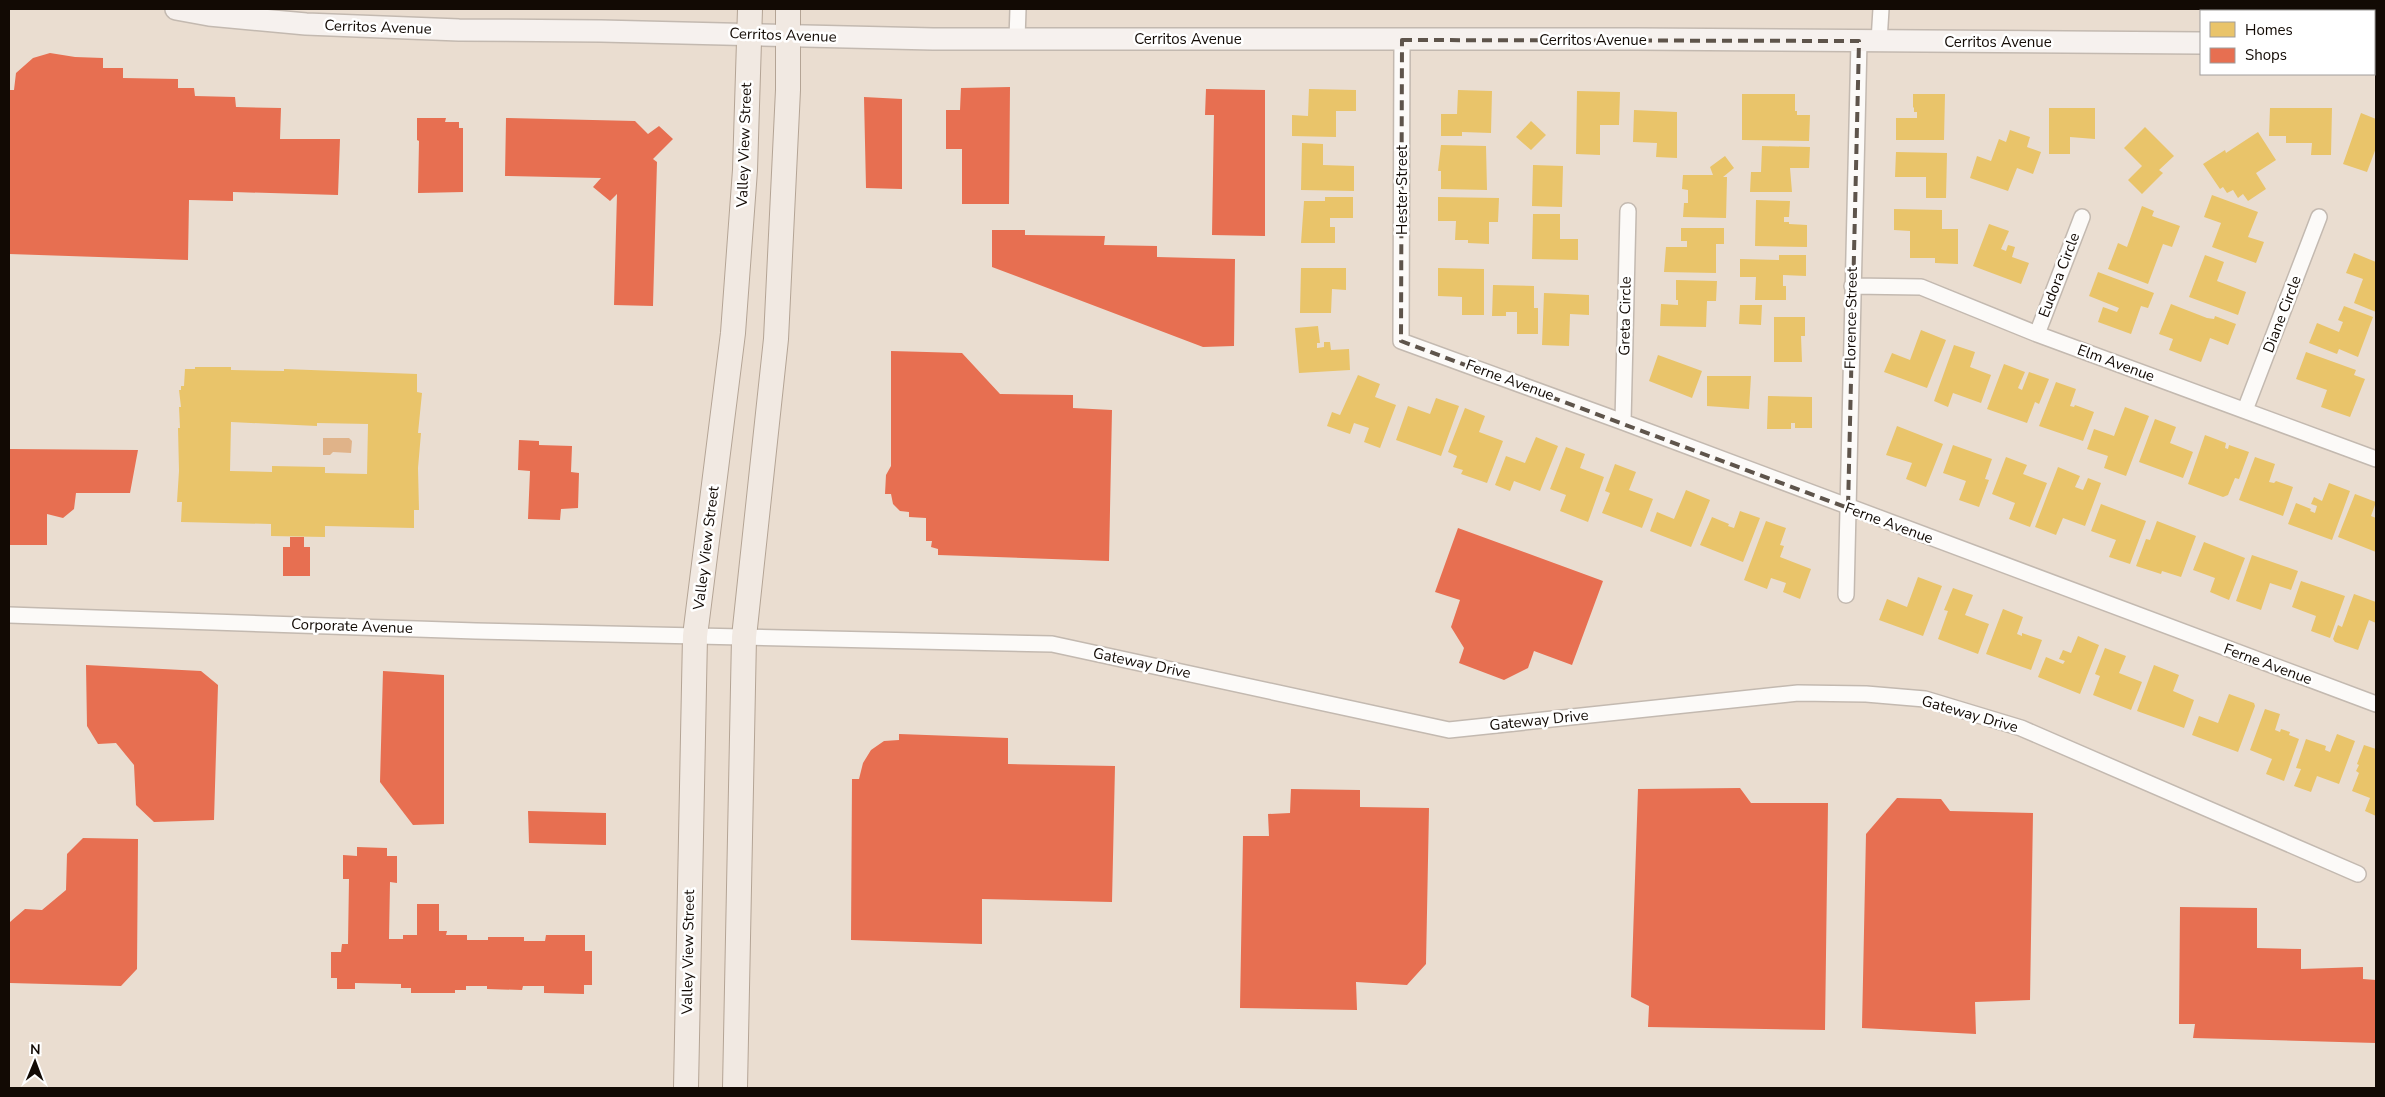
<svg xmlns="http://www.w3.org/2000/svg" width="2385" height="1097" font-family="'Nunito Sans',sans-serif">
<style>
.water{fill:#e0b389}
.homes{fill:#e9c46a;fill-rule:evenodd}
.shops{fill:#e76f51}
.lines{fill:none;stroke-linecap:round;stroke-linejoin:round}
.street-casing{stroke:#c3b9b0;stroke-width:18}
.secondary-casing{stroke:#c3b9b0;stroke-width:24}
.primary-casing{stroke:#b4a495;stroke-width:26}
.street{stroke:#fcfaf8;stroke-width:15}
.secondary{stroke:#f6f1ee;stroke-width:21}
.primary{stroke:#f1e9e2;stroke-width:24}
.marked{fill:none;stroke:#5e544b;stroke-width:4;stroke-dasharray:10 6;stroke-linejoin:round}
.labels{text-anchor:middle;stroke-width:5;stroke-linejoin:round;paint-order:stroke}
.street-label{font-size:15px;fill:#120a04;stroke:#fff}
</style>
<rect width="100%" height="100%" fill="#eaddd0"/>
<!-- water -->
<path class="water" d="M323,438H349L352,441L351,453L333,452L330,455H323Z"/>
<!-- homes -->
<path class="homes" d="M1309,89L1356,90V111H1336V137L1292,136V115L1308,116Z
M1458,90L1492,91L1491,133L1462,132V136H1441V114H1457Z
M1577,91L1620,92L1619,125H1600V155L1576,154Z
M1742,94H1795V111H1797V115H1810L1809,141L1742,140Z
M1913,94H1945L1944,140H1896V118H1917V112H1914V108L1913,107Z
M2049,108H2095V139L2070,137V154H2049Z
M2270,108H2332L2331,155H2311L2312,143H2286V136H2269Z
M1634,110L1677,112V158L1656,157L1657,143L1633,142Z
M2361,113L2376,119V148L2367,172L2343,164Z
M1531,121L1546,135L1531,150L1516,137Z
M2145,127L2174,156L2159,170L2163,173L2142,194L2128,180L2142,166L2124,148Z
M2010,130L2030,137L2027,147L2041,152L2033,174L2017,168L2008,191L1970,178L1977,156L1991,161L1999,139L2006,142Z
M2258,132L2276,160L2256,173L2266,189L2248,201L2243,194L2238,198L2233,190L2227,193L2223,187L2220,189L2203,164L2225,150L2226,153Z
M1302,143L1323,144V165L1354,166V191L1301,190Z
M1441,145L1486,146L1487,190L1441,189V171H1438Z
M1762,146L1810,147L1809,168H1790L1792,192H1750L1751,172H1761Z
M1896,152L1947,153L1946,198H1926V177H1895Z
M1725,156L1734,168L1723,177H1727L1726,218L1683,217L1684,203H1688V190L1682,189L1683,175H1713L1710,167Z
M1533,165L1563,166L1562,207L1532,206Z
M2212,195L2258,212L2248,237L2264,242L2256,263L2212,247L2221,223L2204,217Z
M1325,197H1353V218H1330V227H1335V243H1301L1304,201H1325Z
M1438,197L1499,198L1498,222H1489V244L1468,243V240H1455L1456,221H1438Z
M1756,200L1790,201L1789,217H1784V222H1789V224L1807,225V247L1755,246Z
M2142,206L2154,211L2152,216L2180,226L2172,247L2163,244L2148,284L2108,269L2118,243L2127,247Z
M1894,209L1942,210V229H1958V264L1935,263V258H1910V231L1894,230Z
M1533,214H1560V239H1578V260L1532,259Z
M1989,224L2009,231L2001,249L2006,251L2008,245L2015,247L2012,257L2029,263L2021,284L1973,266Z
M1681,228H1724V244H1716V273L1664,272L1666,247H1687V241H1681Z
M2354,253L2376,262V312L2354,303L2363,279L2346,273Z
M1779,255H1806V276L1783,275V286H1786V300H1755L1756,277H1740V259L1779,260Z
M2205,255L2224,262L2217,281L2246,292L2238,315L2189,297Z
M1301,268H1346V290L1332,289L1331,313H1300Z
M1438,268L1484,269V315H1462V297L1438,296Z
M2098,272L2154,293L2148,308L2141,306L2131,334L2098,322L2103,307L2117,312L2119,308L2089,296Z
M1676,280L1717,281L1716,301H1707L1706,327L1660,326L1661,304L1678,305V300H1676Z
M1493,285L1534,286V308H1538V334H1517V312H1506V316H1492Z
M1544,293L1589,295V315L1570,314L1569,346L1542,345Z
M2171,304L2207,318L2214,319L2215,316L2236,324L2228,345L2210,338L2201,362L2169,350L2173,339L2159,334Z
M1740,305H1762L1761,325L1739,324Z
M2344,306L2373,317L2358,357L2339,349L2337,354L2309,343L2317,323L2339,332L2343,322L2338,320Z
M1774,317H1805V336H1801L1802,362H1774Z
M1318,326L1320,343H1317V348L1324,347V342H1330L1331,350L1349,349L1350,370L1299,373L1295,328Z
M1921,330L1946,340L1927,388L1884,372L1892,353L1910,360Z
M1954,345L1975,352L1970,367L1991,375L1981,403L1953,393L1948,407L1934,401Z
M2306,352L2356,370L2354,375L2365,379L2350,417L2321,407L2327,390L2296,379Z
M1658,355L1702,371L1692,398L1649,381Z
M2004,364L2025,372L2018,388L2022,390L2029,372L2049,379L2039,404L2035,402L2027,423L1987,409Z
M195,367H231V370L284,371V369L417,374V392L422,393L418,433H421L418,468L419,510H414V528L325,526V537L271,536V524L181,522L182,502H177L179,471L178,428H180L179,407H181L179,390H181V386H184L185,369H195ZM231,422L317,426V423L368,424L367,474L325,473V467L272,466V472L230,471Z
M1358,375L1380,384L1375,397L1396,405L1380,448L1364,442L1369,428L1354,423L1350,434L1327,426L1332,412L1340,415Z
M1707,376H1751L1749,409L1707,406Z
M2056,382L2076,389L2070,406L2074,407L2075,405L2094,412L2083,441L2039,426Z
M1768,396L1812,397V428H1795V423H1791V429H1767Z
M1436,398L1459,406L1441,456L1396,440L1408,406L1430,414Z
M2125,407L2149,416L2126,476L2104,468L2108,456L2087,449L2094,429L2114,436Z
M1465,408L1485,416L1479,432L1503,441L1487,483L1461,474L1463,470L1453,467L1457,456L1448,452Z
M2155,419L2176,427L2170,443L2193,452L2183,478L2139,462Z
M1897,426L1943,444L1926,487L1906,479L1912,463L1886,455Z
M2205,435L2226,443L2225,448L2228,449L2229,445L2249,452L2239,479L2235,478L2228,495L2223,497L2188,484Z
M1536,437L1558,446L1540,491L1514,481L1510,491L1495,485L1506,456L1525,463Z
M1953,445L1992,459L1985,479L1989,480L1979,507L1959,500L1966,481L1943,473Z
M1566,447L1585,454L1580,468L1604,477L1588,522L1560,511L1566,495L1550,489Z
M2006,457L2027,465L2023,474L2047,483L2030,527L2009,519L2015,503L1992,494Z
M2255,457L2275,464L2269,482L2274,483L2276,481L2293,487L2283,516L2239,500Z
M1615,464L1636,472L1629,490L1653,499L1642,528L1602,513L1610,493L1605,491Z
M2058,467L2080,476L2075,487L2083,490L2088,478L2101,483L2085,526L2063,518L2056,535L2035,527Z
M2329,483L2350,491L2332,540L2288,524L2296,503L2311,509L2310,511L2315,513L2317,506L2311,504L2314,497L2322,501Z
M1686,490L1710,500L1691,547L1650,531L1657,512L1674,519Z
M2355,494L2376,502L2371,516L2376,518V552L2338,537Z
M2101,504L2146,521L2130,564L2109,557L2116,540L2091,531Z
M1740,511L1760,518L1743,562L1700,545L1712,517L1729,524L1728,526L1734,528Z
M1766,521L1786,528L1780,545L1784,546L1780,557L1811,569L1800,599L1783,592L1786,583L1771,578L1767,589L1744,580Z
M2157,521L2196,536L2181,577L2162,571L2161,574L2136,566L2146,539L2150,540Z
M2204,542L2245,558L2229,600L2210,592L2215,578L2193,570Z
M2252,555L2298,571L2291,590L2270,583L2261,610L2236,601Z
M1918,577L1942,586L1923,636L1879,620L1887,599L1907,607Z
M2301,581L2345,596L2330,638L2311,631L2316,616L2292,607Z
M1953,588L1973,595L1965,615L1989,624L1978,654L1938,639L1948,611L1944,610Z
M2354,594L2376,602V623L2369,620L2358,650L2335,642L2333,639L2338,625L2342,627Z
M2003,609L2023,617L2017,634L2022,636V633L2042,640L2031,670L1986,654Z
M2078,636L2099,645L2080,694L2038,677L2046,657L2063,664L2065,661L2059,659L2063,650L2071,653Z
M2105,648L2126,656L2119,673L2142,682L2131,710L2093,695L2100,676L2095,674Z
M2154,665L2179,675L2173,691L2194,700L2184,728L2137,711Z
M2229,694L2254,703L2255,706L2238,752L2192,735L2199,716L2218,723Z
M2265,709L2280,714L2275,730L2280,732L2281,729L2290,732L2289,735L2299,739L2284,781L2266,774L2272,759L2250,750Z
M2337,734L2355,741L2339,784L2317,776L2311,792L2294,786L2301,769L2296,768L2306,739L2326,746L2325,750L2330,752Z
M2364,745L2376,749V816L2365,811L2370,798L2352,791L2359,773L2356,771L2359,765L2357,764Z"/>
<!-- shops -->
<path class="shops" d="M50,53L75,57L103,58V68H123V78L178,79V88H194L195,96L235,97L236,107L281,108L280,139H340L338,195L233,192V201L189,200L188,260L9,254V90H14L16,73L33,58Z
M1010,87L1009,204H962V149H946V110H960L961,88Z
M1206,89L1265,90V236L1212,235L1214,115H1205Z
M864,97L902,99V189L866,188Z
M417,118H446L445,122H459V128H463V192L418,193L419,141L417,140Z
M506,118L635,121L648,134L659,126L673,139L653,159L657,162L653,306L614,305L617,194L610,201L593,187L601,178L505,176Z
M992,230H1025V235L1105,236L1104,245L1157,246V257L1235,259L1234,346L1203,347L992,267Z
M891,351L962,353L1000,394L1073,395V408L1112,410L1109,561L938,555V549L931,547L932,541H926V518L909,517V512L900,511L893,504L891,494H885L886,475L891,466Z
M519,440L539,441V445L572,446L571,472L579,473L578,508L561,509L560,520L528,519L530,471L518,470Z
M9,449L138,450L130,493H76L74,509L63,518L47,514V545H9Z
M1458,528L1603,581L1572,665L1534,651L1528,668L1504,680L1459,663L1464,648L1451,627L1460,600L1435,592Z
M290,537H304V547H310V576H283V547H290Z
M86,665L201,671L218,685L214,820L154,822L136,805L134,765L116,743L98,744L87,726Z
M383,671L444,675V824L413,825L380,782Z
M899,734L1008,738V764L1115,766L1112,902L982,899V944L851,940L852,779H859L863,763L871,750L884,741L899,740Z
M1740,788L1751,803H1828L1825,1030L1648,1027L1649,1006L1631,997L1638,789Z
M1291,789L1360,790V807L1429,808L1426,964L1407,985L1356,982L1357,1010L1240,1008L1243,836H1269L1268,814L1290,813Z
M1897,798L1941,799L1950,811L2033,813L2030,1000L1975,1002L1976,1034L1862,1028L1866,834Z
M528,811L606,813V845L529,843Z
M83,838L138,839L137,969L121,986L10,983V922L25,909L42,910L66,890L67,854Z
M357,847L387,848V856H397V883L390,882L389,939H403V935H417V904H439V931H447L446,935H467V940H488V937H524V941H545L546,935H585V951H592V985H584V994L544,993V986H523L522,990L487,989V986H466V990H455V993H411V988H401V984L355,983V989H337V978H331V952H341L342,944H348L349,879H343V855L357,856Z
M2180,907L2257,908V948L2301,949V969L2363,967V979L2376,980V1043L2193,1038L2195,1024H2179Z"/>
<g class="lines">
<!-- street casing -->
<g class="street-casing">
<path id="street" d="M1017,39L1018,9
M1402,40L1401,341L1623,422L2376,704
M1879,41L1881,9
M1852,286L1921,287L2037,334L2376,459
M2037,334L2082,217
M2245,410L2319,217
M1623,422L1628,211
M1846,595L1859,41
M9,615L476,631L1052,644L1449,730L1798,693L1866,694L1925,699L2021,728L2358,874"/>
</g>
<!-- secondary casing -->
<g class="secondary-casing">
<path id="secondary" d="M176,9L209,15L306,24L459,30L601,31L933,39H1637L2201,43
M2374,44H2376"/>
</g>
<!-- primary casing -->
<g class="primary-casing">
<path id="primary" d="M686,1088L695,636L733,333L745,170L750,9
M735,1088L744,637L776,339L788,90V9"/>
</g>
<!-- street -->
<use href="#street" class="street"/>
<!-- secondary -->
<use href="#secondary" class="secondary"/>
<!-- primary -->
<use href="#primary" class="primary"/>
</g>
<!-- marked area -->
<path class="marked" d="M1402,40L1859,41L1848,508L1401,341Z"/>
<g class="labels">
<!-- street labels -->
<g class="street-label">
<text transform="translate(378 27) rotate(2)" y="5">Cerritos Avenue</text>
<text transform="translate(783 35) rotate(2)" y="5">Cerritos Avenue</text>
<text x="1188" y="44">Cerritos Avenue</text>
<text x="1593" y="45">Cerritos Avenue</text>
<text x="1998" y="47">Cerritos Avenue</text>
<text transform="translate(744 145) rotate(-88)" y="5">Valley View Street</text>
<text transform="translate(1402 190) rotate(-90)" y="5">Hester Street</text>
<text transform="translate(2059 275) rotate(-69)" y="5">Eudora Circle</text>
<text transform="translate(2282 314) rotate(-69)" y="5">Diane Circle</text>
<text transform="translate(1625 316) rotate(-89)" y="5">Greta Circle</text>
<text transform="translate(1851 318) rotate(-89)" y="5">Florence Street</text>
<text transform="translate(2116 363) rotate(20)" y="5">Elm Avenue</text>
<text transform="translate(1510 380) rotate(20)" y="5">Ferne Avenue</text>
<text transform="translate(1889 523) rotate(20)" y="5">Ferne Avenue</text>
<text transform="translate(706 548) rotate(-83)" y="5">Valley View Street</text>
<text transform="translate(352 626) rotate(2)" y="5">Corporate Avenue</text>
<text transform="translate(1142 663) rotate(12)" y="5">Gateway Drive</text>
<text transform="translate(2268 664) rotate(20)" y="5">Ferne Avenue</text>
<text transform="translate(1970 714) rotate(16)" y="5">Gateway Drive</text>
<text transform="translate(1539 720) rotate(-6)" y="5">Gateway Drive</text>
<text transform="translate(688 952) rotate(-89)" y="5">Valley View Street</text>
</g>
</g>
<!-- border -->
<rect width="2385" height="1097" fill="none" stroke="#120a04" stroke-width="20"/>
<!-- legend -->
<rect x="2200" y="10" width="175" height="65" fill="#ffffff" stroke="#a09d9b"/>
<rect x="2210" y="22" width="25" height="15" fill="#e9c46a" stroke="#a09d9b"/>
<text x="2245" y="35" font-size="15" fill="#120a04">Homes</text>
<rect x="2210" y="48" width="25" height="15" fill="#e76f51" stroke="#a09d9b"/>
<text x="2245" y="60" font-size="15" fill="#120a04">Shops</text>
<!-- north arrow -->
<g transform="translate(35 1062) rotate(1)" stroke="#ffffff" stroke-width="4" paint-order="stroke">
<path d="M0-4L9 19L0 12L-9 19Z" fill="#120a04"/>
<text y="-8" font-size="14" font-weight="bold" text-anchor="middle" fill="#120a04">N</text>
</g>
</svg>
